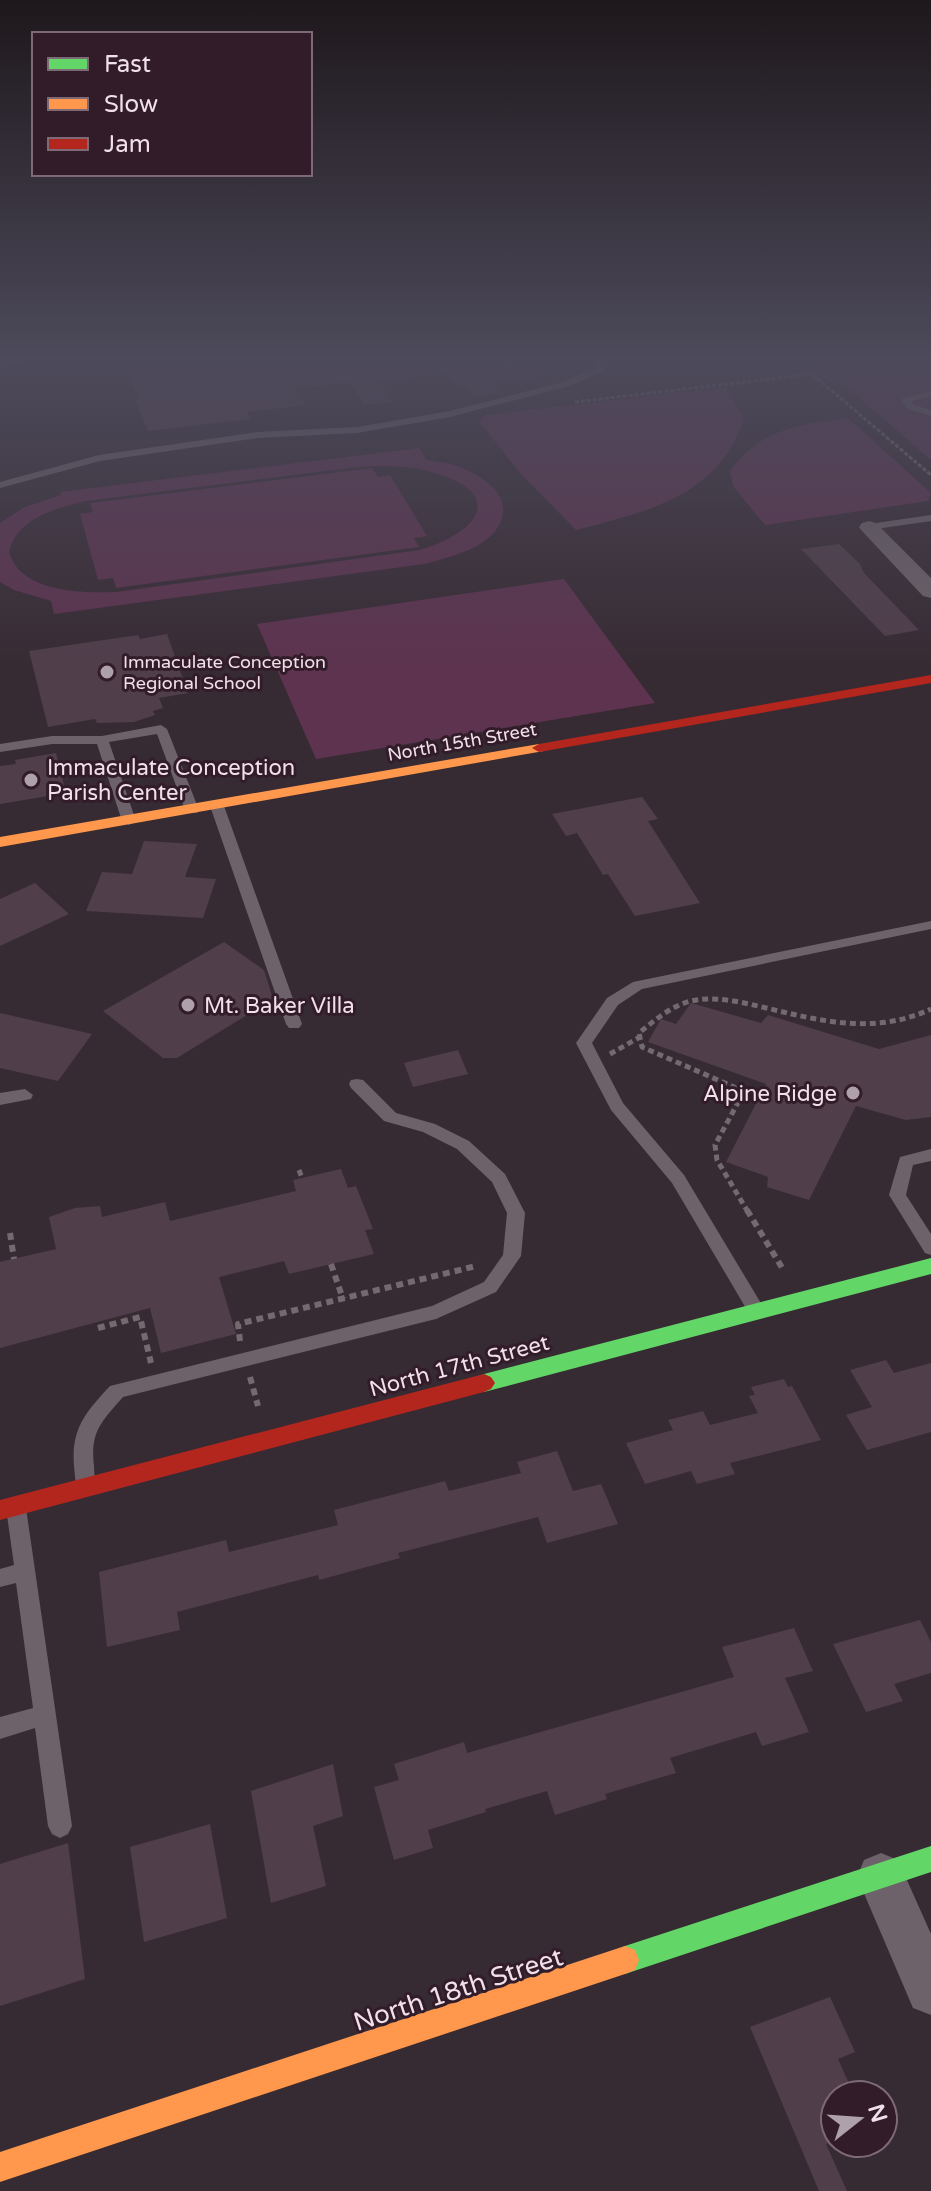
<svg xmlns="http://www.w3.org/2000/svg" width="931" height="2191" font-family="'Varela Round',sans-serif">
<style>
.green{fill:#5d334f;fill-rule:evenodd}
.building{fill:#503e4a}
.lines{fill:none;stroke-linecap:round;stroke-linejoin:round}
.path-far2{stroke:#73696f;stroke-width:3;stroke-dasharray:4 2;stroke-linecap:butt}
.path-far1{stroke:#73696f;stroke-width:5;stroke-dasharray:6 4;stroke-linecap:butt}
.path{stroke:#73696f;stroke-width:6;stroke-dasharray:7 5;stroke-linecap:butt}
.lane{fill:#6d6269;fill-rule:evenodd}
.street{fill:#6d6269;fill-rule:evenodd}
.fast{fill:#63d668;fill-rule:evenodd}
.slow{fill:#ff974d;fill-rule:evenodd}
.jam{fill:#b3261e;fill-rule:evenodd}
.poi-dot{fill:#afa1a9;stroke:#321c2a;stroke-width:3}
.labels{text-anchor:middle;stroke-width:6;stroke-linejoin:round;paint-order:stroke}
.far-poi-label{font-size:18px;fill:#f0e0e9;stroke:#321c2a;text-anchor:start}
.far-street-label{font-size:18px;fill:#f0e0e9;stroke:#321c2a}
.poi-label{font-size:22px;fill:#f0e0e9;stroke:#321c2a;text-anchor:start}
.street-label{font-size:22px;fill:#f0e0e9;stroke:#321c2a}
.near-street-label{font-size:26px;fill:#f0e0e9;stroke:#321c2a}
</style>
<rect width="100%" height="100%" fill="#372b33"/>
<!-- green -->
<path class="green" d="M789,359H931V460L838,379L832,383Z
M726,387L744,419C718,497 648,511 576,530L519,472L479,421L486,415Z
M848,418L931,493L928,501L765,525L733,486L730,471C760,429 800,424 848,418Z
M419,448C420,449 425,458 426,459C432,462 444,462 451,464C473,471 510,489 502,518C493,548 450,557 424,564L54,614L51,601L14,590L0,582V523L25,507L61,495L60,492ZM358,467C385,465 412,465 438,474C512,498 469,536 420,550L116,592C81,593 21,593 9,552C17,518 56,508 86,501Z
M372,468L378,477L390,475L427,536L414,538L419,547L116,588L113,578L98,580L80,514L93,512L90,503Z
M564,579L655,703L316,759L257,624Z"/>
<!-- building -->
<path class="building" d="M123,359H426L427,375L378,381L393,402L364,405L349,382L296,388L306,405L247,412L250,419L148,431L135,400L139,399Z
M432,359H552L554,374L494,382L503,393L475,397L466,387L459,388Z
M839,544L860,564L864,573L919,630L885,636L801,549Z
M167,634L188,693L159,698L163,708L153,711L155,715L134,722L97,723L95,719L48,727L29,651L138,635L140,639Z
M56,753L66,793L0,804V766L16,764L15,760Z
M642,797L658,819L648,821L700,903L635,916L608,874L603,875L577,833L566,836L552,814Z
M144,841L197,844L185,877L216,879L203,918L86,911L102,872L132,874Z
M35,883L69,914L0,946V899Z
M224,942L264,970L273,999L177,1058H163L103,1011Z
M691,1003L761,1023L768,1015L879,1049L931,1035V1117L906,1120L856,1106L809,1200L767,1187L768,1177L726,1162L766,1084L648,1042L661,1019L676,1024Z
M0,1013L92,1034L58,1081L0,1068Z
M458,1050L468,1074L413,1087L404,1063Z
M341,1169L348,1188L356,1186L373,1229L365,1230L374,1254L289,1274L284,1261L219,1277L236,1334L161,1353L150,1308L0,1348V1262L56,1249L49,1217L75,1208L100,1206L102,1217L165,1202L170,1221L296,1191L293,1180Z
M886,1360L894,1373L931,1363V1432L867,1450L846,1415L872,1407L850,1370Z
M784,1379L788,1387L792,1386L821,1440L730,1463L735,1474L697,1484L691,1471L645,1484L626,1443L673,1430L668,1420L703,1411L710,1425L758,1413L749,1396L755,1395L751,1387Z
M557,1451L573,1491L601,1484L618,1524L547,1543L538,1517L398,1553L400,1558L319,1580L318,1575L177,1612L180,1630L107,1647L99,1572L226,1540L229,1552L338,1525L334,1510L445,1481L449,1491L521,1473L517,1462Z
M920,1620L931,1642V1673L894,1684L903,1701L866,1712L833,1644Z
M794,1628L813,1671L785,1678L809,1732L762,1746L756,1732L670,1758L676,1773L605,1794L607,1799L555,1815L547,1791L485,1809L486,1812L428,1830L433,1848L394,1860L374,1787L399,1780L394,1764L464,1742L467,1753L734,1677L722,1647Z
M333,1764L343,1816L313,1826L326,1886L271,1903L251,1791Z
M210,1824L227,1918L144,1942L130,1847Z
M68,1843L85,1979L0,2006V1864Z
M830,1997L855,2052L838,2059L851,2088L835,2094V2141L826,2144L847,2191H819L750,2027Z"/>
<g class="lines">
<!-- path-far2 -->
<path class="path-far2" d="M575,402L812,374L931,475"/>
<!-- path-far1 -->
<path class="path-far1" d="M610,1054L640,1037
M299,1170L302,1178
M748,1212L717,1160L715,1145L741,1097L734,1087L642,1047L639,1033C655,1020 671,1006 691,1001C713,996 736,1001 758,1006C817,1020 873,1036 931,1009"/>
<!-- path -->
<path class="path" d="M747,1210L784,1271
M10,1233L14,1259
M331,1264L343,1299
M98,1328L140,1317L151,1363
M240,1341L238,1324L476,1266
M250,1377L258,1406"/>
<!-- lane -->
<path class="lane" d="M599,359H608L602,372L569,386L450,417L357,433L257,438L100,461L0,488V482L99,455L257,432L357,427L450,411L563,382L595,368Z
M931,391V397L912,401L914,405L931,410V416L908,409L901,399Z
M931,515V521L869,530L864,527L869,524Z
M161,725L167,729L199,810L197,813H187L185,810L157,734L109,742L136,821L129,825L122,821L97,744H52L0,752V744L52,736H102Z
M217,802L224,806L302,1024L299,1028H289L286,1024L210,806Z
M931,921V929L642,989L618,1005L592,1043L623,1103L684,1175L765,1310L762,1315L756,1317L750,1315L672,1183L611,1110L576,1043L607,998L633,982Z
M357,1079L363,1080L396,1113L435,1124L469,1141L505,1174L525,1213L521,1256L496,1292L436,1319L123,1397C101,1422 90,1432 94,1466C94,1476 97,1483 93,1492L86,1495L79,1492C75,1484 75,1475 74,1466C71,1428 86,1412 110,1386L432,1306L484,1282L503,1255L507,1213L492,1182L457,1149L423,1132L384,1121L351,1088L349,1084L351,1080Z
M25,1089L33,1095L31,1099L0,1105V1093Z
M931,1149V1161L913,1165L906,1195L931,1234V1255L925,1253L889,1195L900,1157Z
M16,1499L23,1502L26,1508L72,1826L68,1834L60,1838L52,1834L48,1826L35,1728L0,1739V1717L33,1708L16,1583L0,1587V1569L14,1565L6,1508L9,1502Z"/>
<!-- street -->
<path class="street" d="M0,359H24L21,363L0,366Z
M869,521L876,523L931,578V598L923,596L862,531L859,527L862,523Z
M881,1853L898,1860L931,1934V2015L913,2008L857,1877L864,1860Z"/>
<!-- fast -->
<path class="fast" d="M931,1258V1274L484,1392L477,1389L473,1383L477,1377L484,1374Z
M931,1846V1872L625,1974L615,1970L611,1960L615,1950L625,1946Z"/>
<!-- slow -->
<path class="slow" d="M539,744L544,745V751L0,847V837Z
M625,1946L635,1950L639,1960L635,1970L625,1974L0,2182V2152Z"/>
<!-- jam -->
<path class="jam" d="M931,675V683L539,752L532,748L539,744Z
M484,1374L491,1377L495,1383L491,1389L484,1392L0,1520V1500Z"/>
</g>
<!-- sky -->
<linearGradient id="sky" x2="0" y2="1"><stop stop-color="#1e181c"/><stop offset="0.54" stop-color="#4d4a5b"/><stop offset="1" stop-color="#4d4a5b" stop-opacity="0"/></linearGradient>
<rect width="931" height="666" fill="url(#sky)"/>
<!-- markers -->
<g class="poi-dot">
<circle cx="107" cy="672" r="8"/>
<circle cx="31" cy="780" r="8"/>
<circle cx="188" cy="1005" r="8"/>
<circle cx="853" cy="1093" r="8"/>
</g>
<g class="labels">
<!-- far-poi labels -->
<g class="far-poi-label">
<text x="123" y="668">Immaculate Conception<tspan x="123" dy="21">Regional School</tspan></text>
</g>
<!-- far-street labels -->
<g class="far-street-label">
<text transform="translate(462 742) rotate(-10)" y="6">North 15th Street</text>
</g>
<!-- poi labels -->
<g class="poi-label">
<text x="47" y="775">Immaculate Conception<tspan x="47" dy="25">Parish Center</tspan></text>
<text x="204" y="1013">Mt. Baker Villa</text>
<text x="837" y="1101" text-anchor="end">Alpine Ridge</text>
</g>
<!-- street labels -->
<g class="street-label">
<text transform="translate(459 1365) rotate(-15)" y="8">North 17th Street</text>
</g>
<!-- near-street labels -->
<g class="near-street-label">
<text transform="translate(458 1989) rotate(-18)" y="9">North 18th Street</text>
</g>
</g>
<!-- legend -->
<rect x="32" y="32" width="280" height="144" fill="#321c2a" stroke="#7e6a76" stroke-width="2"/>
<rect x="48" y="58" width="40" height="12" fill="#63d668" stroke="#7e6a76" stroke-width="2"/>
<text x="104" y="72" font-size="24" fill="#f0e0e9">Fast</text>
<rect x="48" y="98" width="40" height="12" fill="#ff974d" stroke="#7e6a76" stroke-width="2"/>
<text x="104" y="112" font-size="24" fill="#f0e0e9">Slow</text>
<rect x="48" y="138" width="40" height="12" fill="#b3261e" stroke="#7e6a76" stroke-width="2"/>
<text x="104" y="152" font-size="24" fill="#f0e0e9">Jam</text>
<!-- north arrow -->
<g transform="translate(859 2119) rotate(73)"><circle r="38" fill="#321c2a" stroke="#7e6a76" stroke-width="2"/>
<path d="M0-6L14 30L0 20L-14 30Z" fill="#afa1a9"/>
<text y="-12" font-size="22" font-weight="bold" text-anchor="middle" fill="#f0e0e9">N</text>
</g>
</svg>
